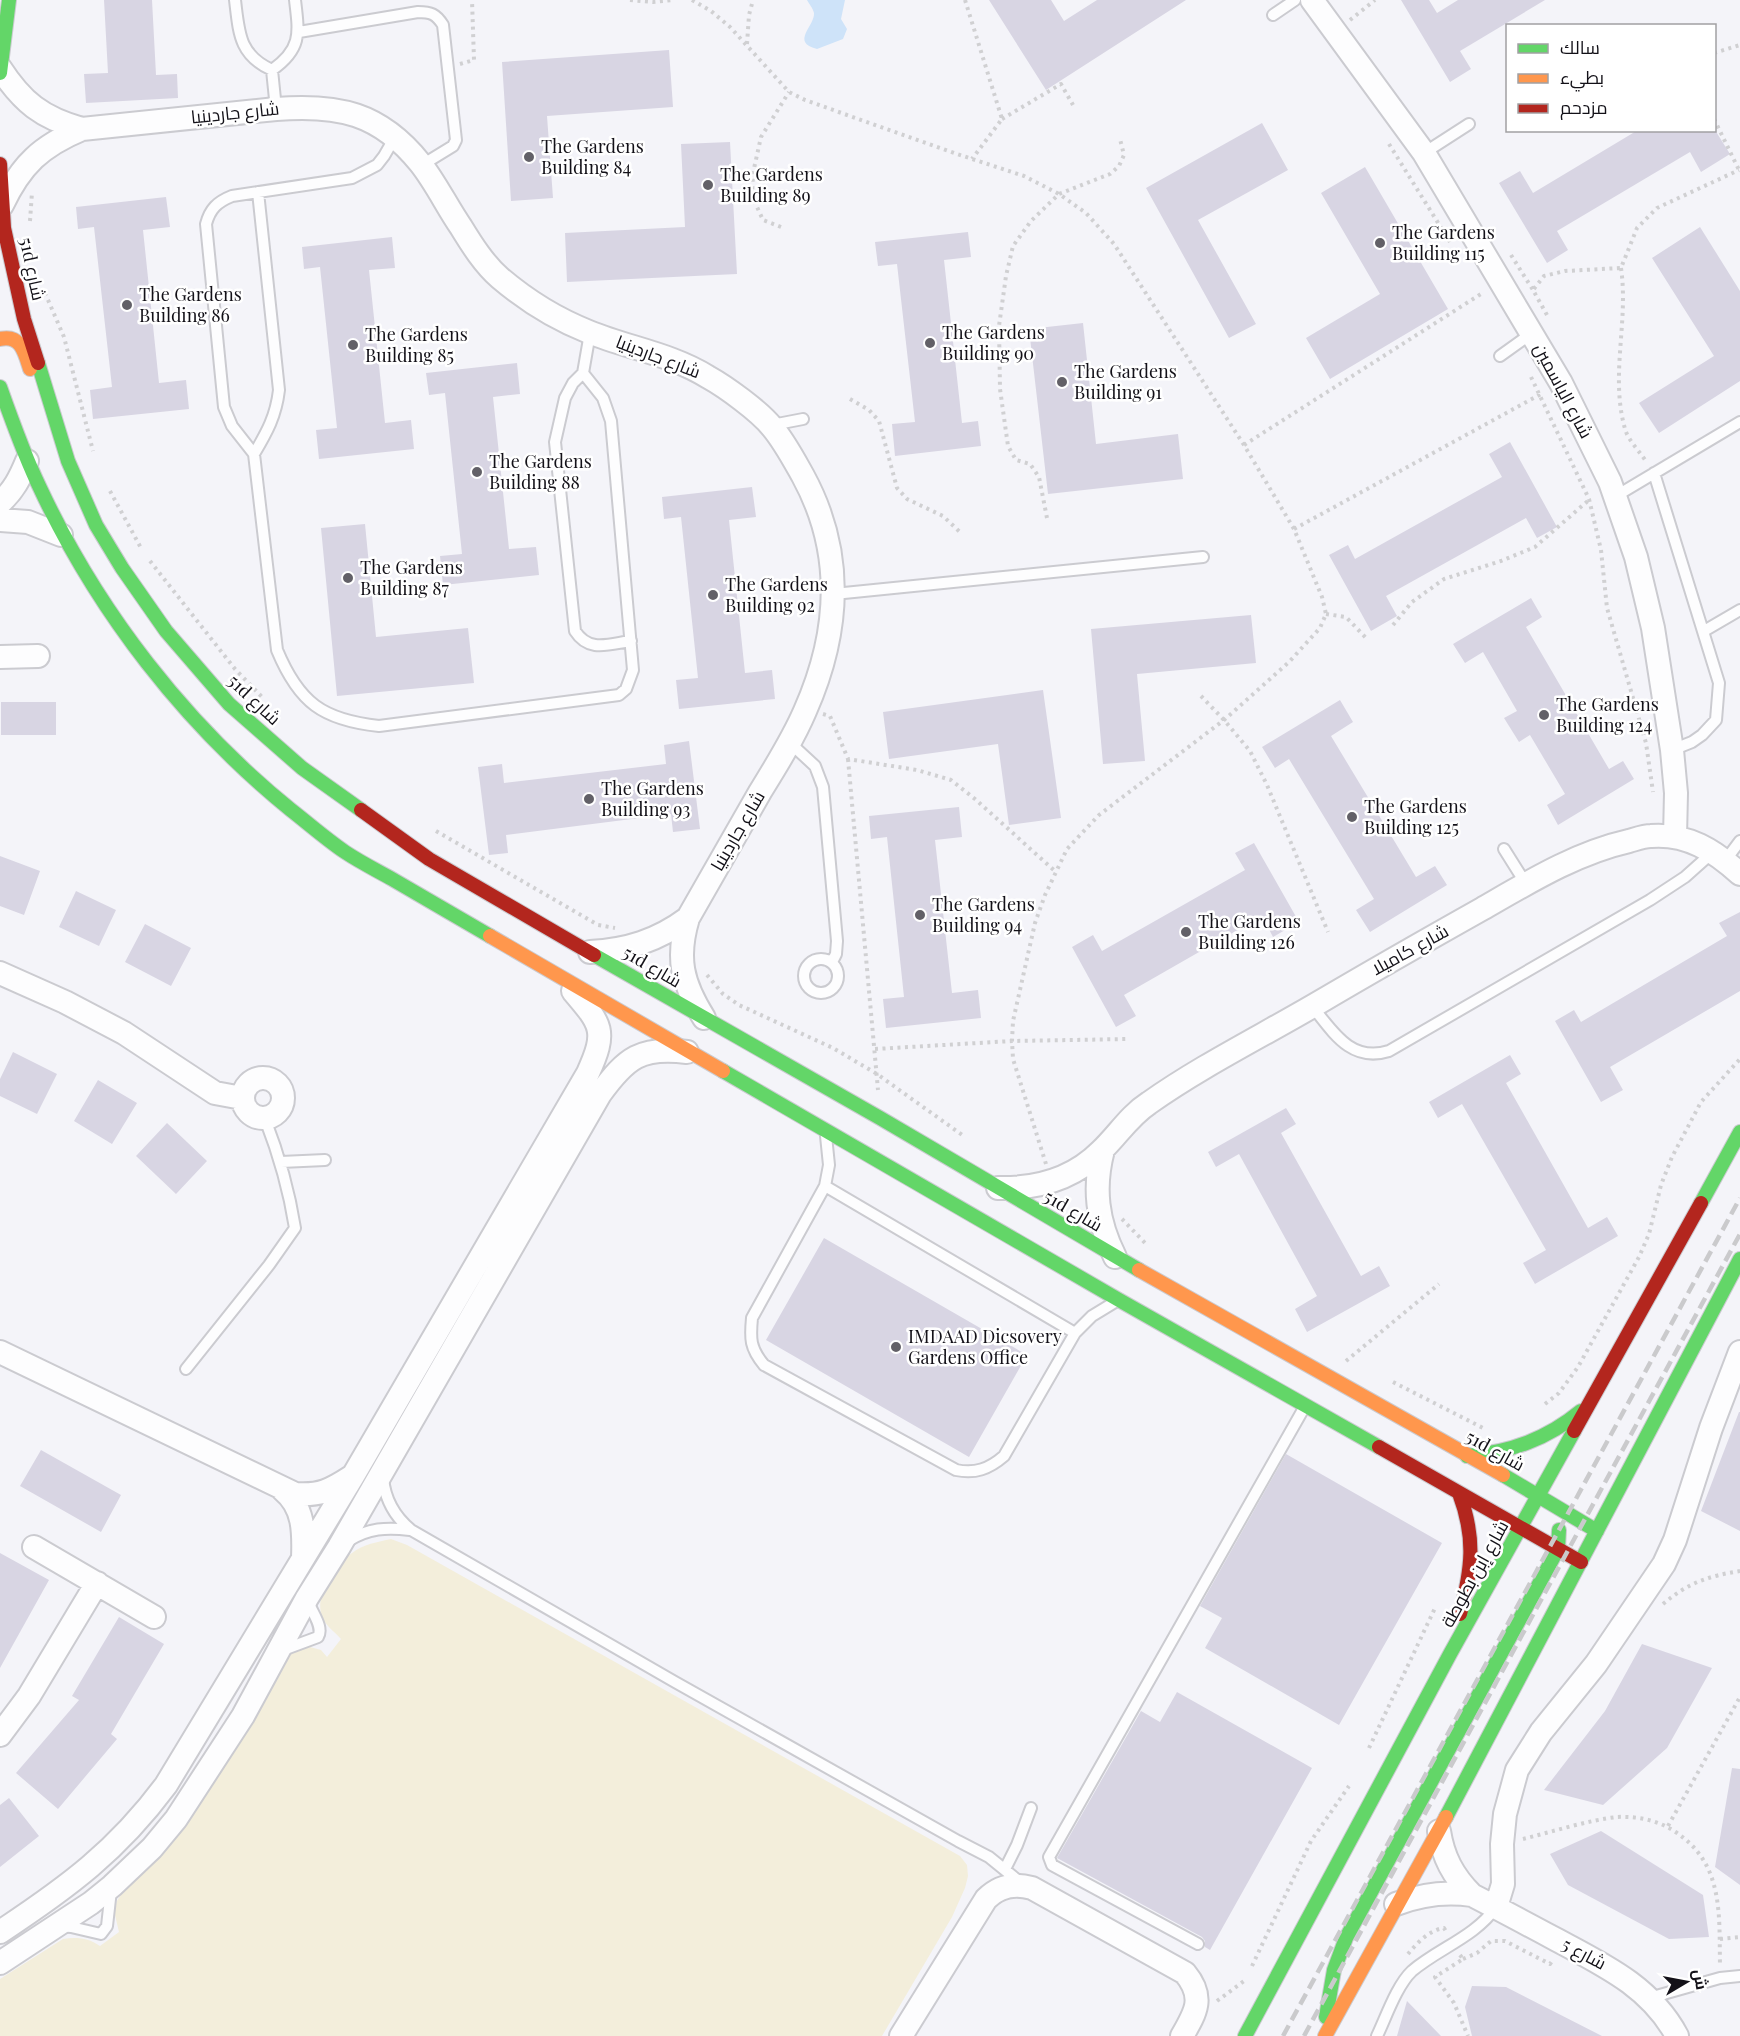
<svg xmlns="http://www.w3.org/2000/svg" width="1740" height="2036" font-family="'Playfair Display',Cairo,serif">
<style>
.sand{fill:#f3eedb}
.water{fill:#cee3f9}
.building{fill:#d8d5e3}
.lines{fill:none;stroke-linecap:round;stroke-linejoin:round}
.lane-casing{stroke:#cbcbd0;stroke-width:14}
.street-casing{stroke:#cbcbd0;stroke-width:26}
.fast-casing{stroke:#cbcbd0;stroke-width:16}
.slow-casing{stroke:#cbcbd0;stroke-width:16}
.jam-casing{stroke:#cbcbd0;stroke-width:16}
.path{stroke:#d0d0d2;stroke-width:4;stroke-dasharray:3 4.5;stroke-linecap:butt}
.lane{stroke:#fdfdfe;stroke-width:10}
.street{stroke:#fdfdfe;stroke-width:22}
.fast{stroke:#63d668;stroke-width:14}
.slow{stroke:#ff974d;stroke-width:14}
.jam{stroke:#b3261e;stroke-width:14}
.rail{stroke:#cacacc;stroke-width:4.5;stroke-dasharray:12 6;stroke-linecap:butt}
.poi-dot{fill:#626067;stroke:#fff;stroke-width:2}
.labels{text-anchor:middle;stroke-width:5;stroke-linejoin:round;paint-order:stroke}
.street-label{font-size:18px;fill:#131118;stroke:#fff}
.poi-label{font-size:18px;fill:#131118;stroke:#fff;text-anchor:start}
</style>
<rect width="100%" height="100%" fill="#f4f4f9"/>
<!-- sand -->
<path class="sand" d="M391,1539L407,1545L960,1856L967,1865L968,1876L965,1888L952,1917L882,2036H0V1979L63,1939C77,1937 88,1938 100,1946L119,1932L114,1911L117,1901L123,1891L165,1848L196,1811L269,1690L285,1656L296,1650L310,1647L321,1650L327,1657L341,1639C334,1631 323,1624 321,1613C316,1593 335,1565 352,1553C363,1544 378,1542 391,1539Z"/>
<!-- water -->
<path class="water" d="M807,0H845L841,19L847,29L843,39L817,49C790,42 815,26 814,13C813,8 809,4 807,0Z"/>
<!-- building -->
<path class="building" d="M104,0H152L156,75L177,74L178,98L86,103L84,74L108,73Z
M989,0H1051L1064,21L1097,0H1186L1046,90Z
M1401,0H1429L1437,13L1458,0H1545L1460,51L1471,69L1450,82Z
M669,50L673,107L547,116L553,198L511,201L502,62Z
M1262,123L1288,170L1198,220L1256,324L1229,338L1146,188Z
M1638,130H1715L1730,154L1701,172L1690,152L1557,231L1568,250L1547,263L1499,183L1520,171L1533,193Z
M730,142L737,274L567,282L565,233L685,227L681,144Z
M1365,167L1448,309L1330,379L1306,338L1380,294L1321,193Z
M166,197L170,227L143,230L159,383L186,380L189,409L93,419L90,390L112,387L94,227L78,229L76,207Z
M1700,227L1740,291V381L1659,433L1639,403L1714,356L1652,258Z
M968,232L971,257L944,260L962,423L978,421L981,446L895,456L892,424L915,422L897,264L878,266L875,242Z
M392,237L395,268L369,270L385,423L411,420L414,449L319,459L316,430L337,428L320,267L304,269L302,247Z
M1083,323L1096,444L1178,434L1183,479L1048,494L1029,329Z
M517,363L520,394L493,397L509,549L536,547L539,575L443,585L440,556L462,554L445,393L429,395L426,373Z
M1510,442L1557,527L1537,538L1526,518L1386,596L1397,616L1371,631L1329,555L1348,545L1355,559L1502,477L1489,454Z
M752,487L756,517L729,520L745,673L772,670L775,699L679,709L676,680L698,678L681,517L664,519L662,497Z
M365,524L376,637L468,628L474,683L337,696L321,528Z
M1531,598L1542,617L1526,627L1609,769L1623,761L1634,779L1558,825L1547,805L1565,794L1530,735L1519,742L1504,718L1517,711L1483,652L1465,663L1453,644Z
M1251,615L1256,663L1137,674L1145,761L1103,764L1091,629Z
M1043,690L1061,818L1009,825L998,744L889,759L883,712Z
M1340,700L1353,722L1331,736L1416,877L1435,866L1447,885L1370,932L1356,910L1374,899L1289,759L1275,768L1262,747Z
M1,702H56V735H1Z
M689,741L700,829L673,832L671,814L506,835L508,853L489,855L478,767L502,764L504,783L666,764L664,745Z
M959,807L962,837L935,840L952,993L978,990L981,1018L886,1028L883,999L904,997L887,837L871,839L869,816Z
M1254,843L1299,922L1273,937L1262,916L1124,995L1136,1016L1116,1027L1072,947L1093,935L1102,951L1245,870L1235,853Z
M0,856L40,871L24,915L0,906Z
M76,891L116,910L99,946L59,927Z
M1740,912V991L1610,1067L1623,1090L1601,1102L1555,1021L1574,1010L1581,1022L1727,936L1719,923Z
M145,924L191,948L171,986L125,962Z
M13,1052L57,1074L37,1114L0,1096V1079Z
M1510,1055L1521,1074L1506,1083L1588,1228L1607,1217L1618,1236L1535,1284L1523,1263L1546,1250L1462,1104L1438,1118L1429,1102Z
M98,1080L137,1103L112,1144L74,1121Z
M1286,1108L1296,1124L1281,1133L1361,1276L1379,1266L1390,1286L1307,1332L1295,1309L1317,1296L1239,1154L1216,1167L1208,1152Z
M167,1123L207,1161L176,1194L136,1156Z
M824,1238L1027,1355L969,1457L766,1340Z
M1739,1412H1740V1531L1701,1511Z
M41,1450L121,1495L101,1532L20,1486Z
M1286,1454L1442,1543L1339,1725L1205,1648L1222,1618L1200,1606Z
M0,1553L49,1580L0,1668Z
M119,1617L164,1644L111,1734L117,1739L58,1809L16,1773L79,1700L72,1696Z
M1642,1644L1712,1668L1667,1748L1603,1805L1544,1790L1605,1711Z
M1177,1692L1312,1768L1210,1950L1205,1947V1941L1202,1937L1057,1858L1141,1711L1160,1722Z
M1732,1768L1740,1769V1885L1715,1867Z
M9,1798L39,1836L0,1867V1805Z
M1601,1831L1703,1895L1709,1937L1669,1939L1568,1885L1550,1854Z
M1472,1986L1506,1987L1602,2036H1472L1465,2007Z
M1407,2001L1441,2036H1397Z"/>
<g class="lines">
<!-- lane casing -->
<g class="lane-casing">
<path id="lane" d="M235,0C239,33 239,55 272,70C302,49 299,33 295,0
M1273,15L1295,0
M299,32L418,12C431,12 436,14 443,25L456,140L453,146L422,165
M272,70L276,109
M1424,153L1469,124
M258,192L279,390C276,416 267,432 254,454L277,650C299,703 323,720 379,726L619,695L626,689L633,670L611,421L603,398L583,373
M590,333L583,373L573,383L565,398L555,442L575,631C589,653 609,644 631,641
M1500,356L1532,333
M772,425L803,419
M254,454L232,426L224,407L206,224C210,209 217,202 232,196L352,178L377,165L384,156L395,137
M1654,473L1719,683L1716,720L1702,735L1692,742L1672,750
M1616,496L1740,422
M834,594L1203,557
M1704,631L1740,610
M789,742L815,766L823,787L837,941L836,954L832,962
M1504,849L1526,884
M1725,861L1740,841
M804 976a17 17 0 1 1 34 0a17 17 0 1 1-34 0Z
M1312,1006C1333,1032 1351,1063 1389,1051L1650,900L1685,877L1713,852
M826,1136L829,1165L825,1186L752,1318C750,1339 750,1348 764,1365L956,1470C975,1474 989,1469 1004,1456L1075,1333L1092,1316L1115,1302
M281,1162L325,1160
M825,1186L1075,1333
M186,1369L269,1265L295,1228C289,1190 279,1155 265,1119
M383,1478C385,1500 394,1516 411,1530L675,1682L958,1841L989,1857L1021,1883
M348,1541C368,1528 387,1527 410,1530
M283,1650L318,1637C324,1627 312,1613 308,1601
M1005,1869L1017,1845L1031,1808
M60,1926L71,1927L101,1934L107,1926L111,1890
M1198,1944L1052,1865L1049,1857L1304,1408
M1649,1998L1720,1978L1740,1976
M1377,2036C1386,2017 1397,1985 1412,1971C1439,1948 1475,1937 1496,1907"/>
</g>
<!-- street casing -->
<g class="street-casing">
<path id="street" d="M1312,0L1424,153L1561,383L1610,482L1636,557L1653,628L1672,750L1676,793L1675,837
M0,68C22,102 42,118 82,129
M2,205C21,165 41,146 82,129L276,109C338,104 380,113 420,163C436,183 447,207 461,227C472,245 484,264 500,278C527,301 556,319 589,332C628,348 671,354 708,377C726,387 759,411 772,427C784,441 794,460 803,476C845,553 840,632 805,711C793,739 776,766 760,792C736,834 712,876 688,918C676,958 682,983 704,1018
M0,503C14,490 20,478 27,461
M0,520L28,522L61,535
M0,657L38,656
M590,952C627,950 657,941 688,918
M0,973L65,1002L124,1033L215,1093L242,1098
M243 1098a20 20 0 1 1 40 0a20 20 0 1 1-40 0Z
M1103,1150C1093,1188 1097,1221 1115,1257
M998,1188C1037,1189 1073,1179 1101,1151C1118,1135 1129,1116 1149,1103C1200,1067 1258,1038 1313,1006C1369,973 1425,941 1482,909C1529,882 1576,853 1629,841C1636,839 1644,836 1651,836C1687,833 1715,851 1740,874
M0,1352L295,1494C320,1496 331,1490 351,1477
M283,1490C304,1507 304,1532 303,1558
M34,1547L154,1617
M0,1735L29,1696L97,1583
M1439,1831C1443,1857 1453,1876 1472,1895C1501,1910 1529,1925 1557,1940C1604,1965 1651,1987 1677,2036
M1396,1904C1422,1894 1445,1891 1472,1895
M1496,1907L1503,1884L1502,1844L1505,1814L1517,1770L1541,1732L1596,1664L1664,1564L1675,1540L1711,1428L1740,1352
M0,1932C68,1887 117,1851 166,1785L353,1476L588,1073C607,1031 602,1025 573,991
M0,1963L91,1903L112,1886L152,1848L176,1819L243,1716L307,1598L339,1547L600,1094C626,1058 641,1046 687,1052
M901,2036L986,1899C999,1886 1014,1883 1032,1888L1185,1973C1205,1997 1196,2012 1182,2036"/>
</g>
<!-- fast casing -->
<g class="fast-casing">
<path id="fast" d="M0,73L9,0
M38,363L68,461L96,525L122,568L166,631L229,704L302,768L361,810
M0,387C12,421 24,455 40,488C98,612 185,724 291,810C309,824 326,839 345,852C360,862 376,870 392,879C425,898 457,917 490,936
M594,955L880,1118L1139,1270
M723,1071L1119,1300L1379,1447
M1701,1203L1740,1132
M1467,1456C1511,1452 1547,1439 1581,1411
M1503,1475L1597,1531
M1446,1817L1740,1259
M1326,2017L1334,1970L1346,1938L1558,1549L1559,1530
M1245,2036L1450,1654L1574,1431"/>
</g>
<!-- slow casing -->
<g class="slow-casing">
<path id="slow" d="M0,339C21,334 25,353 30,369
M490,936L723,1071
M1139,1270L1503,1475
M1325,2036L1446,1817"/>
</g>
<!-- jam casing -->
<g class="jam-casing">
<path id="jam" d="M0,164L4,228L24,319L38,363
M361,810L429,859L594,955
M1574,1431L1701,1203
M1379,1447L1581,1562
M1459,1493C1476,1538 1472,1569 1460,1614"/>
</g>
<!-- path -->
<path class="path" d="M630,0L653,2L674,0
M692,0L711,11L730,27L789,92L805,100L954,153L1024,176L1059,194L1086,213L1114,244L1244,445L1294,529L1322,597L1326,614L1320,628L1289,662L1224,720L1099,815L1067,849L1045,895L1035,923L1013,1021L1012,1041L1013,1059L1046,1164
M965,0L1002,119L972,159
M1350,20L1375,0
M747,44L749,15L753,0
M1714,53L1740,45
M460,64L474,60L472,0
M1002,119L1061,84L1073,105
M1714,119L1739,170
M1389,144L1450,242
M30,221L32,192
M781,227L763,220L752,196L753,173L761,137L789,92
M1511,255L1533,290
M1621,268C1629,323 1609,378 1626,432C1630,442 1641,453 1647,463
M45,293L64,337L93,451
M1547,315L1533,290L1544,276L1565,271L1621,268L1637,228L1657,208L1739,170
M1531,377L1589,499L1601,550L1607,608L1646,743L1653,792
M850,399L869,410L879,421L897,488L907,499L943,516L962,534
M1244,445L1484,292
M110,491L141,548
M1047,518L1039,477L1030,464L1016,460L1008,446L1000,389L999,326L1006,276L1013,246L1031,221L1059,194L1110,174L1119,166L1124,155L1120,139
M1294,529L1541,394
M150,561L235,669L262,697
M1326,614L1346,617L1367,639
M1393,625L1412,602L1444,579L1501,561L1535,547L1590,499
M1201,696L1224,720L1250,751L1267,785L1328,932
M823,714L830,716L848,759L917,770L951,780L975,799L1056,872
M848,759L878,1090
M436,831L598,925L615,928
M707,975L723,994L739,1005L833,1048L877,1074L965,1137
M875,1049L1012,1041L1129,1039
M1122,1219L1148,1246
M1346,1361L1439,1284
M1393,1382L1485,1429
M1545,1404L1559,1393L1578,1367L1639,1257L1649,1234L1661,1185L1672,1157L1691,1121L1701,1102L1740,1059
M1663,1604C1688,1583 1708,1576 1740,1571
M1369,1748L1435,1608
M1668,1826L1740,1697
M1523,1839C1551,1832 1589,1820 1617,1817C1637,1816 1657,1820 1674,1831C1724,1863 1719,1913 1720,1966
M1720,1939L1740,1937
M1408,1954C1417,1943 1429,1930 1444,1928L1447,1933
M1460,1955L1463,1959L1435,1977L1454,2003L1468,2036
M1463,1959L1477,1953L1491,1941H1505L1550,1964L1553,1960
M1252,1966L1311,1841L1349,1786
M1217,2001L1244,1981"/>
<!-- lane -->
<use href="#lane" class="lane"/>
<!-- street -->
<use href="#street" class="street"/>
<!-- fast -->
<use href="#fast" class="fast"/>
<!-- slow -->
<use href="#slow" class="slow"/>
<!-- jam -->
<use href="#jam" class="jam"/>
<!-- rail -->
<path class="rail" d="M1283,2036L1740,1198
M1304,2036L1740,1234"/>
</g>
<!-- markers -->
<g class="poi-dot">
<circle cx="529" cy="157" r="6"/>
<circle cx="708" cy="185" r="6"/>
<circle cx="1380" cy="243" r="6"/>
<circle cx="127" cy="305" r="6"/>
<circle cx="930" cy="343" r="6"/>
<circle cx="353" cy="345" r="6"/>
<circle cx="1062" cy="382" r="6"/>
<circle cx="477" cy="472" r="6"/>
<circle cx="348" cy="578" r="6"/>
<circle cx="713" cy="595" r="6"/>
<circle cx="1544" cy="715" r="6"/>
<circle cx="589" cy="799" r="6"/>
<circle cx="1352" cy="817" r="6"/>
<circle cx="920" cy="915" r="6"/>
<circle cx="1186" cy="932" r="6"/>
<circle cx="896" cy="1347" r="6"/>
</g>
<g class="labels">
<!-- street labels -->
<g class="street-label">
<text transform="translate(235 113) rotate(-6)" y="6">شارع جاردينيا</text>
<text transform="translate(32 269) rotate(78)" y="6">51d شارع</text>
<text transform="translate(658 357) rotate(21)" y="6">شارع جاردينيا</text>
<text transform="translate(1563 391) rotate(62)" y="6">شارع الياسمين</text>
<text transform="translate(254 700) rotate(43)" y="6">51d شارع</text>
<text transform="translate(738 831) rotate(-60)" y="6">شارع جاردينيا</text>
<text transform="translate(1410 950) rotate(-29)" y="6">شارع كاميلا</text>
<text transform="translate(652 967) rotate(30)" y="6">51d شارع</text>
<text transform="translate(1073 1211) rotate(30)" y="6">51d شارع</text>
<text transform="translate(1495 1451) rotate(29)" y="6">51d شارع</text>
<text transform="translate(1475 1574) rotate(-61)" y="6">شارع إبن بطوطة</text>
<text transform="translate(1584 1954) rotate(28)" y="6">شارع 5</text>
</g>
<!-- poi labels -->
<g class="poi-label">
<text x="541" y="153">The Gardens<tspan x="541" dy="21">Building 84</tspan></text>
<text x="720" y="181">The Gardens<tspan x="720" dy="21">Building 89</tspan></text>
<text x="1392" y="239">The Gardens<tspan x="1392" dy="21">Building 115</tspan></text>
<text x="139" y="301">The Gardens<tspan x="139" dy="21">Building 86</tspan></text>
<text x="942" y="339">The Gardens<tspan x="942" dy="21">Building 90</tspan></text>
<text x="365" y="341">The Gardens<tspan x="365" dy="21">Building 85</tspan></text>
<text x="1074" y="378">The Gardens<tspan x="1074" dy="21">Building 91</tspan></text>
<text x="489" y="468">The Gardens<tspan x="489" dy="21">Building 88</tspan></text>
<text x="360" y="574">The Gardens<tspan x="360" dy="21">Building 87</tspan></text>
<text x="725" y="591">The Gardens<tspan x="725" dy="21">Building 92</tspan></text>
<text x="1556" y="711">The Gardens<tspan x="1556" dy="21">Building 124</tspan></text>
<text x="601" y="795">The Gardens<tspan x="601" dy="21">Building 93</tspan></text>
<text x="1364" y="813">The Gardens<tspan x="1364" dy="21">Building 125</tspan></text>
<text x="932" y="911">The Gardens<tspan x="932" dy="21">Building 94</tspan></text>
<text x="1198" y="928">The Gardens<tspan x="1198" dy="21">Building 126</tspan></text>
<text x="908" y="1343">IMDAAD Dicsovery<tspan x="908" dy="21">Gardens Office</tspan></text>
</g>
</g>
<!-- legend -->
<rect x="1506" y="24" width="210" height="108" fill="#ffffff" stroke="#a1a0a3" stroke-width="1.5"/>
<rect x="1518" y="44" width="30" height="9" fill="#63d668" stroke="#a1a0a3" stroke-width="1.5"/>
<text x="1560" y="54" font-size="18" fill="#131118">سالك</text>
<rect x="1518" y="74" width="30" height="9" fill="#ff974d" stroke="#a1a0a3" stroke-width="1.5"/>
<text x="1560" y="84" font-size="18" fill="#131118">بطيء</text>
<rect x="1518" y="104" width="30" height="9" fill="#b3261e" stroke="#a1a0a3" stroke-width="1.5"/>
<text x="1560" y="114" font-size="18" fill="#131118">مزدحم</text>
<!-- north arrow -->
<g transform="translate(1686 1982) rotate(80)" stroke="#ffffff" stroke-width="4.5" paint-order="stroke">
<path d="M0-4.5L10 22L0 15L-10 22Z" fill="#131118"/>
<text y="-9" font-size="16" font-weight="bold" text-anchor="middle" fill="#131118">ش</text>
</g>
</svg>
